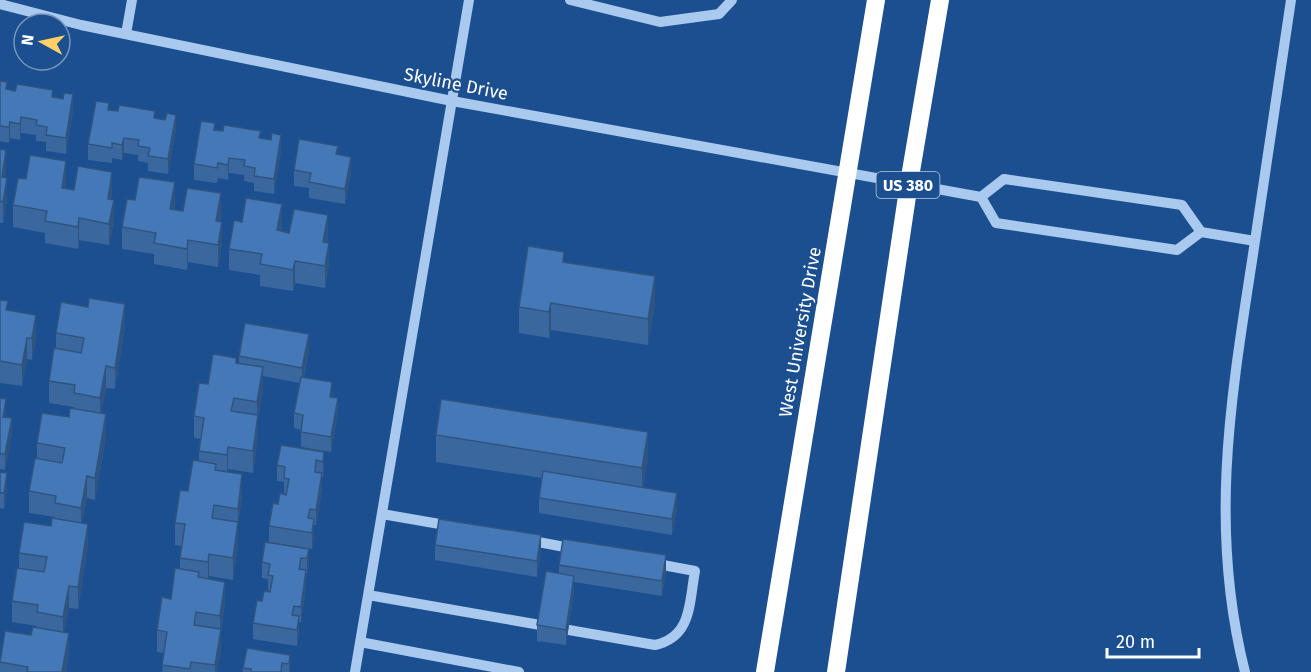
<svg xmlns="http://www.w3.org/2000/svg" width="1311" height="672" font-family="'Fira Sans',sans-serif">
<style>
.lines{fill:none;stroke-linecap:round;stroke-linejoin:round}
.minor{stroke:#a9c9ee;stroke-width:10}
.highway{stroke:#fff;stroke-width:18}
.wall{fill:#3a679d}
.shaded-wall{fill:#305480}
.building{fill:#4478b7;stroke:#305480;stroke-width:1.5}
.labels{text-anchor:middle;stroke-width:4.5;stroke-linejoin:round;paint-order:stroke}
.shield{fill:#1b4f8f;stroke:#bbcadd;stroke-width:1.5}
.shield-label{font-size:16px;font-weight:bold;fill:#fff}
.street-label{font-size:18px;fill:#fff;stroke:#1b4f8f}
</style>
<rect width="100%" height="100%" fill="#1b4f8f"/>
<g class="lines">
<!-- minor -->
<path class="minor" d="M570,0L660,22L719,14L732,0
M0,4L81,25L452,101L981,197L996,223L1177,250L1201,232L1255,241
M126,34L132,0
M981,197L1004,179L1182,205L1201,232
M382,514L451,526
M528,540L575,549
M368,595L655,645C692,637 689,603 695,571L652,563
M360,642L519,672
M355,672L469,0
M1245,672C1209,530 1230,403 1252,261C1265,174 1278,87 1291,0"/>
<!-- highway -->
<path class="highway" d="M765,672L876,0
M836,672L909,183L940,0"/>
</g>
<!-- wall -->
<path class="wall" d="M0,81L7,89L53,97L73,110L66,154L46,151V142L36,141V135L21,133L20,140L10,138L9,143L0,141Z
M109,110L155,118L176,130L168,174L148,171V163L138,161V155L124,153L122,160L112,158V163L88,160V144Z
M215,130L261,138L281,150L274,194L254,191V183L244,181V175L229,173L228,180L218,178L217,183L194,180V164Z
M0,149L6,172L5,178L7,200L3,223H0Z
M338,154L351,172L345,204L309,198V188L294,186V170Z
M26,179L66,182L65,188L112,194L111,200L114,222L109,245L79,240L78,249L45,243V233L13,227V205Z
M175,204L174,210L221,215L220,221L222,243L218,267L188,262L187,270L154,264V254L122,249V227Z
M242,222L282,226L281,231L328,236L327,243L329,264L325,288L295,283L293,291L260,286V275L229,270V249Z
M564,262L655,303L648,345L551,330L549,338L519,333V307Z
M0,300L8,310L36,337L32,360L27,359L22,386L0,383Z
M125,326L115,389L106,388L101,413L106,436L95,500L87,498L82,523L88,545L78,609L69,608L64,632L69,654L66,672H0V659L31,635L37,628V626L12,622V601L19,568V553L51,526L55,518V517L29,513V491L37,459V443L69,417L74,409V407L49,403V381L56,349V333Z
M309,350L304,377L332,397L338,413L331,452L301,447V430L294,428V413L299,383L263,376V389L258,419V437L253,473L228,469V472L242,496L238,525V544L233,580L209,576L208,579L225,603L221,633V651L217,672H162L164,653L157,652V630L171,599L180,569V558L181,546L175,545V523L188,491L199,461V451L201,439L194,438V416L208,384L236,363L239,364V356Z
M0,398L6,414L5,417L12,433L5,470L0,469Z
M436,435L648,458L643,488L677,508L672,535L539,513V498L542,478L436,462Z
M324,452V467L323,477H322V489L316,525H314V535L312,549L269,542V526L286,494H284V482L277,481V465Z
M0,472L7,489L4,509L0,508Z
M435,545L541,551L537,577L435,560Z
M309,549V565L307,574H306V586L301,622H299V632L297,646L253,639V623L262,601L271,591L268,590V579L262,578V562Z
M559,565L666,571L662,596L574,582V591L566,645L537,641V625L559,573Z
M290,655V672H243V668Z"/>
<!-- shaded-wall -->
<path class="shaded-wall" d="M73,94V110L66,154V138Z
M176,115V130L168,174V159Z
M21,117V133L20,140V124Z
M10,122V138L9,143V127Z
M281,135V150L274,194V179Z
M124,138V153L122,160V145Z
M6,150V172L2,199V177Z
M351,157V172L345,204V189Z
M229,158V173L228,180V165Z
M66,161V182L62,209V188Z
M112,172V194L108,221V199Z
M7,178V200L3,223V202Z
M175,182V204L170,231V209Z
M221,193V215L216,242V221Z
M114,200V222L109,245V224Z
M282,204V226L277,252V230Z
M328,215V236L323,264V242Z
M79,218V240L78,249V227Z
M222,222V243L218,267V245Z
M188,240V262L187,270V249Z
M329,243V264L325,288V266Z
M295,261V283L293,291V270Z
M655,276V303L648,345V319Z
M551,303V330L549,338V312Z
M125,304V326L115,389V368Z
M36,315V337L32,360V338Z
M309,334V350L302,384V368Z
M27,338V359L22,386V365Z
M106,366V388L100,419V398Z
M263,367V389L258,419V437L253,473V451L257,420V402Z
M332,382V398L330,397Z
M338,398V413L331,452V437Z
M6,399V414L3,432V417Z
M106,414V436L95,500V478Z
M12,418V433L5,470V454Z
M648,432V458L642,494V468Z
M228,447V469L227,477V455Z
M324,452V467L323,477V462Z
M7,473V489L4,509V493Z
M322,473V489L316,525V510Z
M242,474V496L238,525V544L233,580V558L238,527V509Z
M87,476V498L81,529V508Z
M677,493V508L672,535V519Z
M314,519V535L312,549V533Z
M88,524V545L78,609V587Z
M541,535V551L537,577V561Z
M309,549V565L307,574V558Z
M209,554V576L208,584V562Z
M666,555V571L662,596V581Z
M306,570V586L301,622V607Z
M574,576V591L566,645V630Z
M225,582V603L221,633V651L217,672H215V665L220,634V616Z
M69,586V608L63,639V617Z
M299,616V632L297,646V630Z
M69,633V654L66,672H62Z
M290,655V672H289Z"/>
<!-- building -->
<path class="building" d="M0,81L7,82L6,89L15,91L17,84L53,90L52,97L63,99L64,93L73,94L66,138L46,135L47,127L36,125L37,120L21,117L20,124L10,122L9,127L0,126Z
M96,101L109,103L108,110L118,111L119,105L155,111L154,118L165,120L167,113L176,115L168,159L148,156L150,148L138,146L139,140L124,138L122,145L112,143V148L88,144Z
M201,121L215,123L214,130L223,131L224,125L261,131L259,138L271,140L272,133L281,135L274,179L254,176L255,168L244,166L245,160L229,158L228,165L218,163L217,168L194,164Z
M299,139L338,146L336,154L351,157L345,189L309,182L311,173L294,170Z
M0,149L6,150L2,177L7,178L3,202L0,201Z
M30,155L66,161L62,188L74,190L78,166L112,172L108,199L114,200L109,224L79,218L78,227L45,221L47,211L13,205L18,178L26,179Z
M139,177L175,182L170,209L183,211L187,188L221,193L216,221L222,222L218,245L188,240L187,249L154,243L156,233L122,227L127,199L135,200Z
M246,198L282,204L277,230L289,233L294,209L328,215L323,242L329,243L325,266L295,261L293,270L260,264L262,254L229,249L234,220L242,222Z
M528,246L564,252L563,262L655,276L648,319L551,303L549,312L519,307Z
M89,298L125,304L115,368L106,366L100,398L74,393L75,385L49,381L54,348L81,353L84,338L56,333L61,302L88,307Z
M0,300L8,301L6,310L36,315L32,338H27L22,365L0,361Z
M245,323L309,334L302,368L239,356Z
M213,354L236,358V363L263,367L257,402L234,398L231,411L258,415L253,451L228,447L227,455L199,451L204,418L194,416L199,383L208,384Z
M301,377L332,382L330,397L338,398L331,437L301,432L303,415L294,413Z
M0,398L6,399L3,417L12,418L5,454H0Z
M441,399L648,432L642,468L436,435Z
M70,408L106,414L95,478L87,476L81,508L55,503L56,496L29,491L35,458L62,463L65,448L37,443L42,413L69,417Z
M281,445L324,452L323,462L316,460L315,472L322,473L316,510L310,509L308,518L314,519L312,533L269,526L273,503L278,504L280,493L286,495L289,479L284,478L285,467L277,465Z
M193,460L216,464L215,470L242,474L238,509L214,505L212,518L238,522L233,558L209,554L208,562L180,558L185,524L175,523L180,490L188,491Z
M543,471L677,493L672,519L539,498Z
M0,472L7,473L4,493H0Z
M52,518L88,524L78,587L69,586L63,617L37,612L38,605L12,601L17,568L44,572L47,557L19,553L24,522L51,526Z
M439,519L541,535L537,561L435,545Z
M563,539L666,555L662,581L559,565Z
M265,542L309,549L307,558H301L299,569L306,570L301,607L294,606L292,615L299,616L297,630L253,623L257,600L262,601L264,591L270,592L273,576L268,575L270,564L262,562Z
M175,568L199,572L198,577L225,582L220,616L196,612L194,625L221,629L215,665L191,662L190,669L162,665L167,632L157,630L162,597L171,599Z
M546,571L574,576L566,630L537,625Z
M33,627L69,633L62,672H27L28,667L0,662L5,631L31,635Z
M247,648L290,655L289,664L282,663L281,672H251V669L243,668Z"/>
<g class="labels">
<!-- shield labels -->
<rect class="shield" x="876.5" y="172" width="63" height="26" rx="4.5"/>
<g class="shield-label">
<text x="908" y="191">US 380</text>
</g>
<!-- street labels -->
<g class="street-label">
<text transform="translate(456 84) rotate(11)" y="6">Skyline Drive</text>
<text transform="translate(800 332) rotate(-80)" y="6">West University Drive</text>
</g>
</g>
<!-- north arrow -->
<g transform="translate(42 42) rotate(278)"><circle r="28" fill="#1b4f8f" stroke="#7695bc" stroke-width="1.5"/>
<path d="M0-4.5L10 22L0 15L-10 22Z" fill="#ffd166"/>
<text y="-9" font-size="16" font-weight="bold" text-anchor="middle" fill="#ffffff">N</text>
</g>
<!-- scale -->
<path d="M1107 648v9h92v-9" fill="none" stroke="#ffffff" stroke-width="3"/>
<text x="1116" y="648" font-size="18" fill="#ffffff" stroke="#1b4f8f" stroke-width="4.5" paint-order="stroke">20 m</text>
</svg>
